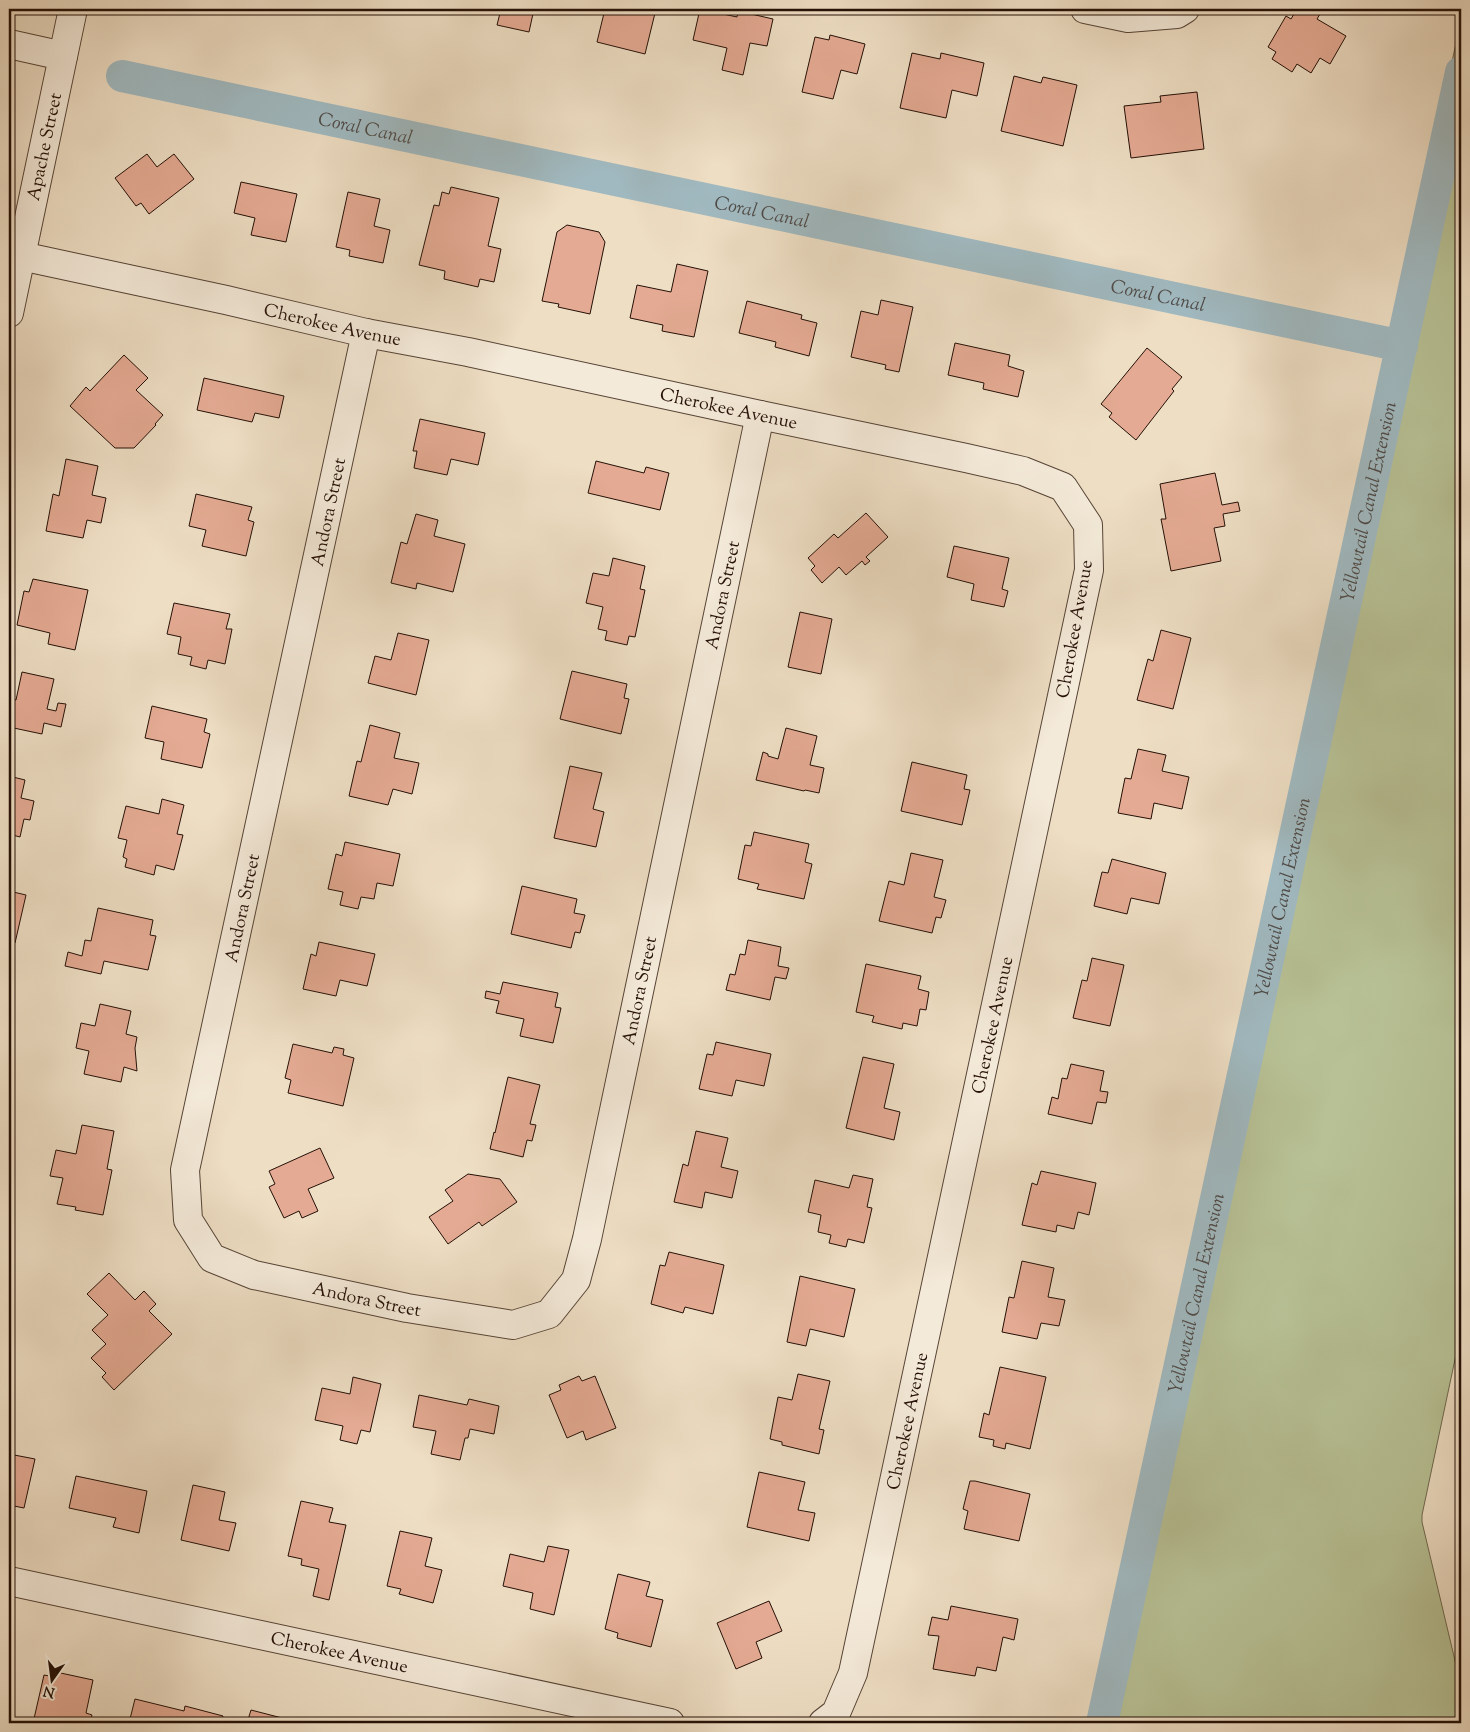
<svg xmlns="http://www.w3.org/2000/svg" width="1470" height="1732" font-family="'Sorts Mill Goudy',serif">
<style>
.green{fill:#b7c195;stroke:#6e684e}
.lines{fill:none;stroke-linecap:round;stroke-linejoin:round}
.canal{stroke:#a0b9c0;stroke-width:32}
.building{fill:#e4aa93;stroke:#241007}
.minor-casing{stroke:#564436;stroke-width:30}
.minor{stroke:#f4ead9;stroke-width:28}
.labels{text-anchor:middle;stroke-width:4;stroke-linejoin:round;paint-order:stroke}
.street-label{font-size:18px;fill:#241007;stroke:#f4ead9}
.water-label{font-size:19px;font-style:italic;fill:#4f4b48;stroke:#f4ead9}
</style>
<rect width="100%" height="100%" fill="#eedec4"/>
<filter id="stains"><feTurbulence type="fractalNoise" baseFrequency=".004" numOctaves="4"/><feColorMatrix values="0 0 0 0 .2 0 0 0 0 .09 0 0 0 0 .02 0 0 0 .5 -.17"/></filter>
<radialGradient id="worn" r=".72"><stop offset=".6" stop-color="#630" stop-opacity="0"/><stop offset="1" stop-color="#630" stop-opacity=".3"/></radialGradient>
<!-- green -->
<path class="green" d="M1461,20V1331L1422,1515V1522L1457,1669L1461,1676V1723H1093Z"/>
<g class="lines">
<!-- canal -->
<g class="canal">
<path id="s1" d="M122,76L1402,346"/>
<path id="s2" d="M1102,1723L1461,72"/>
</g>
</g>
<!-- building -->
<path class="building" d="M501,9H534L529,32L497,25Z
M605,9H656L645,54L597,42Z
M700,9L737,17L738,11L773,19L767,46L750,43L743,75L722,70L727,48L693,40Z
M1297,9H1323L1317,19L1346,36L1330,64L1320,58L1311,73L1297,64L1292,72L1272,59L1276,52L1268,47L1286,16L1291,19Z
M830,35L865,44L857,74L841,70L833,99L802,92L815,37L829,40Z
M912,53L940,59L941,53L984,63L977,96L952,90L946,118L900,108Z
M1014,76L1041,83L1043,77L1077,85L1063,146L1001,131Z
M1197,92L1204,149L1131,158L1124,106L1161,102L1160,96Z
M147,154L157,167L174,154L194,179L149,214L141,203L136,206L115,178Z
M241,182L297,194L286,242L251,235L255,218L234,213Z
M451,187L499,198L488,246L501,249L494,282L480,279L478,287L444,279L445,271L419,265L434,205L439,206L442,192L449,194Z
M348,192L380,199L374,226L390,230L383,263L349,256L350,250L336,247Z
M567,225L599,232L605,242L590,314L558,307L559,304L542,301L557,232Z
M677,264L708,271L694,337L662,331L663,325L630,318L637,285L671,292Z
M881,300L913,307L899,372L885,369L886,365L851,357L861,311L878,315Z
M747,301L802,315L801,319L817,323L809,356L775,347L776,342L739,333Z
M955,343L1010,355L1008,366L1024,371L1018,397L983,389L984,383L948,375Z
M1147,348L1182,377L1172,389L1174,391L1136,440L1109,417L1112,413L1101,404Z
M124,355L148,378L136,390L163,415L155,424L156,425L134,448H115L70,406L86,387L90,391Z
M204,378L284,396L279,418L255,413L252,422L197,410Z
M420,419L485,433L478,465L451,459L447,475L414,468L417,451H413Z
M66,459L98,466L92,495L106,498L101,523L87,520L83,538L46,531L53,494L59,496Z
M596,461L644,473L646,467L669,473L660,510L588,493Z
M1215,473L1222,505L1238,502L1240,511L1223,514L1225,526L1214,528L1221,561L1171,571L1161,519H1166L1160,484Z
M196,494L252,507L248,520L254,522L246,556L202,546L206,530L189,526Z
M866,513L888,537L866,557L870,561L865,565L862,561L846,575L839,567L822,583L811,570L815,566L808,558L834,534L838,538Z
M416,514L438,520L434,536L465,544L453,592L417,583L416,589L391,583L401,542L407,544Z
M954,546L1009,558L1002,589L1008,591L1004,607L971,600L974,584L947,577Z
M613,558L645,566L640,589L645,590L635,637L629,636L627,645L605,640L607,631L598,629L603,607L586,603L593,573L609,576Z
M33,579L88,590L75,650L48,644L50,633L17,625L24,591L29,592Z
M174,603L230,614L226,629H232L225,664L208,660L206,669L190,665L192,657L178,654L181,637L167,634Z
M800,612L832,619L821,674L788,667Z
M1161,630L1191,638L1173,709L1137,700L1148,659L1153,661Z
M398,633L429,640L416,695L368,683L375,656L391,660Z
M572,671L627,684L624,698L629,699L621,734L560,719Z
M22,672L54,679L47,709L56,711L58,703L66,704L61,727L44,723L42,734L9,727V698L16,700Z
M152,706L207,719L204,732L210,734L202,768L161,759L164,742L145,738Z
M370,725L400,733L394,758L419,763L412,794L393,789L388,805L349,796L357,761L361,762Z
M786,728L817,736L810,765L824,768L819,793L805,790L804,791L756,780L763,752L768,754V756L778,759Z
M1138,749L1166,755L1162,771L1189,777L1182,809L1154,803L1151,819L1118,813L1125,778L1131,779Z
M912,762L967,775L964,789L970,790L962,825L901,811Z
M570,766L602,773L593,809L604,812L596,847L554,838Z
M9,776L25,780L21,798L34,801L30,820L24,819L20,837L9,834Z
M162,799L184,805L177,834L183,835L174,870L156,865L154,875L125,867L127,859L123,857L127,840L118,838L126,806L159,814Z
M754,832L809,844L805,862L812,864L804,899L757,889L759,884L738,879L745,845L751,846Z
M345,842L400,854L393,886L377,883L374,899L361,897L358,909L340,905L343,892L328,889L336,854L342,856Z
M911,853L943,860L934,897L946,900L941,918L936,917L932,933L879,921L889,881L904,885Z
M1112,859L1166,873L1159,904L1131,898L1127,914L1094,906L1102,872L1108,873Z
M522,886L577,899L574,913L585,915L580,933L575,932L571,948L511,934Z
M9,891L26,895L15,943L9,941Z
M98,908L153,920L150,935L156,936L148,970L104,961L101,974L65,966L68,952L82,956L85,940L91,941Z
M748,940L781,947L778,966L789,968L786,979L775,977L770,1000L726,990L730,974L735,975L740,954L745,955Z
M319,942L375,954L367,986L340,980L336,996L303,989L311,954L316,956Z
M1092,958L1124,965L1110,1026L1073,1018L1082,980L1087,981Z
M866,964L921,976L918,989L929,992L926,1010L920,1009L917,1026L903,1023L902,1029L872,1022L874,1016L856,1012Z
M503,982L558,993L555,1007L561,1008L553,1043L520,1036L524,1019L496,1013L499,1001L485,998L486,991L500,994Z
M100,1004L131,1011L126,1034L137,1037L135,1048L137,1071L124,1067L121,1082L84,1074L89,1051L76,1048L81,1023L95,1026Z
M716,1042L771,1054L764,1086L736,1080L732,1096L699,1089L707,1054L713,1055Z
M293,1044L332,1053L334,1047L344,1049L343,1055L354,1058L343,1106L288,1093L291,1080L285,1078Z
M863,1057L894,1064L884,1108L900,1112L894,1140L846,1128Z
M1071,1064L1104,1071L1100,1091L1108,1092L1106,1103L1097,1102L1092,1124L1048,1114L1052,1097L1058,1099L1062,1078L1067,1079Z
M508,1077L540,1085L530,1124L536,1125L532,1141L527,1140L523,1157L490,1149L494,1132L495,1133Z
M82,1125L114,1131L107,1169L112,1170L103,1215L75,1210L76,1207L57,1204L63,1178L50,1176L56,1150L76,1154Z
M696,1131L728,1138L721,1167L738,1171L732,1198L705,1192L702,1208L674,1202L683,1164L688,1166Z
M320,1148L334,1178L308,1189L318,1211L302,1218L299,1211L284,1218L269,1187L275,1184L269,1171Z
M1041,1171L1096,1183L1089,1215L1078,1212L1074,1229L1057,1225L1056,1232L1022,1225L1032,1183L1037,1185Z
M468,1174L500,1179L517,1202L482,1226L479,1222L448,1244L429,1217L453,1201L445,1190Z
M853,1175L873,1179L867,1207L872,1208L864,1243L848,1239L846,1247L829,1243L831,1235L818,1232L821,1215L808,1212L815,1180L849,1188Z
M669,1252L724,1265L713,1314L685,1307L683,1313L651,1304L660,1265L665,1266Z
M1022,1261L1054,1268L1048,1297L1065,1300L1059,1326L1041,1323L1037,1339L1002,1332L1009,1297L1014,1298Z
M109,1273L135,1300L144,1291L156,1304L149,1311L172,1334L114,1390L102,1377L106,1373L91,1358L106,1344L92,1330L108,1315L87,1294Z
M800,1276L855,1289L844,1337L810,1329L806,1346L787,1342Z
M1000,1367L1046,1377L1030,1449L1006,1443L1005,1449L993,1446L994,1440L979,1437L984,1413L989,1415Z
M798,1374L830,1381L819,1429L824,1430L819,1454L782,1445V1442L770,1439L778,1397L792,1400Z
M579,1376L582,1381L595,1376L616,1428L586,1440L583,1431L567,1438L549,1395L561,1390L559,1385Z
M353,1377L381,1384L370,1432L361,1430L357,1444L340,1440L343,1426L315,1420L322,1388L350,1394Z
M419,1395L467,1405L469,1399L499,1406L494,1434L470,1429L468,1438H465L460,1460L431,1454L436,1431L413,1427Z
M9,1454L35,1459L24,1508L9,1505Z
M759,1472L805,1482L798,1510L815,1513L809,1541L747,1527Z
M76,1476L147,1491L139,1533L113,1527L116,1518L69,1508Z
M970,1481H975L1030,1494L1019,1541L964,1529L968,1511L963,1509Z
M193,1485L225,1492L219,1520L236,1523L229,1551L181,1540Z
M301,1501L333,1508L329,1522L346,1525L329,1600L313,1596L319,1569L301,1565L302,1559L288,1556Z
M400,1531L432,1538L425,1566L442,1570L433,1603L399,1594L401,1589L387,1586Z
M548,1546L569,1550L554,1615L530,1609L533,1593L503,1586L510,1554L544,1562Z
M618,1574L650,1582L646,1596L663,1600L651,1647L617,1638L618,1633L605,1629Z
M769,1601L782,1631L756,1642L762,1658L736,1669L717,1623Z
M951,1606L1018,1619L1014,1640L1003,1637L996,1671L977,1667L975,1676L933,1669L939,1636L928,1635L932,1617L948,1620Z
M56,1672L93,1680L86,1713L92,1715L90,1723H33L44,1675L55,1677Z
M135,1699L184,1711L185,1706L223,1716L221,1723H129Z
M251,1710L282,1718L281,1723H247Z"/>
<g class="lines">
<!-- minor casing -->
<g class="minor-casing">
<g id="minor">
<path d="M1085,9L1128,18L1177,14L1185,9"/>
<path d="M9,44L63,56"/>
<path id="s3" d="M21,256L226,300L366,333L468,352L760,415L966,458L1023,471L1063,487L1088,525L1089,570L853,1673L836,1713L823,1723"/>
<path id="s4" d="M9,313L73,9"/>
<path id="s5" d="M366,333L185,1170L188,1220L212,1258L254,1275L407,1308L513,1325L549,1314L576,1280L587,1239L760,415"/>
<path id="s6" d="M9,1581L670,1723"/>
</g>
</g>
<!-- minor -->
<use href="#minor" class="minor"/>
</g>
<g class="labels">
<!-- street labels -->
<g class="street-label">
<text dy="6" stroke="none"><textPath href="#s4" startOffset="170">Apache Street</textPath></text>
<text dy="6" stroke="none"><textPath href="#s3" startOffset="319">Cherokee Avenue</textPath></text>
<text dy="6" stroke="none"><textPath href="#s3" startOffset="724">Cherokee Avenue</textPath></text>
<text transform="translate(328 512) rotate(-78)" y="6">Andora Street</text>
<text dy="6" stroke="none"><textPath href="#s5" startOffset="2042">Andora Street</textPath></text>
<text transform="translate(1074 629) rotate(-80)" y="6">Cherokee Avenue</text>
<text transform="translate(242 908) rotate(-78)" y="6">Andora Street</text>
<text dy="6" stroke="none"><textPath href="#s5" startOffset="1638">Andora Street</textPath></text>
<text transform="translate(992 1025) rotate(-78)" y="6">Cherokee Avenue</text>
<text dy="6" stroke="none"><textPath href="#s5" startOffset="1112">Andora Street</textPath></text>
<text transform="translate(907 1421) rotate(-78)" y="6">Cherokee Avenue</text>
<text dy="6" stroke="none"><textPath href="#s6" startOffset="338">Cherokee Avenue</textPath></text>
</g>
<!-- water labels -->
<g class="water-label">
<text dy="7" stroke="none"><textPath href="#s1" startOffset="249">Coral Canal</textPath></text>
<text dy="7" stroke="none"><textPath href="#s1" startOffset="654">Coral Canal</textPath></text>
<text dy="7" stroke="none"><textPath href="#s1" startOffset="1059">Coral Canal</textPath></text>
<text dy="7" stroke="none"><textPath href="#s2" startOffset="1250">Yellowtail Canal Extension</textPath></text>
<text dy="7" stroke="none"><textPath href="#s2" startOffset="845">Yellowtail Canal Extension</textPath></text>
<text dy="7" stroke="none"><textPath href="#s2" startOffset="440">Yellowtail Canal Extension</textPath></text>
</g>
</g>
<!-- margin -->
<rect width="1470" height="1732" fill="none" stroke="#eedec4" stroke-width="30"/>
<rect x="10" y="10" width="1450" height="1712" fill="none" stroke="#241007" stroke-width="2.5"/>
<rect x="15" y="15" width="1440" height="1702" fill="none" stroke="#241007"/>
<!-- north arrow -->
<g transform="translate(52 1680) rotate(194)" stroke="#f4ead9" stroke-width="4" paint-order="stroke">
<path d="M0-4L9 19L0 12L-9 19Z" fill="#241007"/>
<text y="-8" font-size="14" font-weight="bold" text-anchor="middle" fill="#241007">N</text>
</g>
<rect width="100%" height="100%" filter="url(#stains)"/>
<rect width="100%" height="100%" fill="url(#worn)"/>
</svg>
